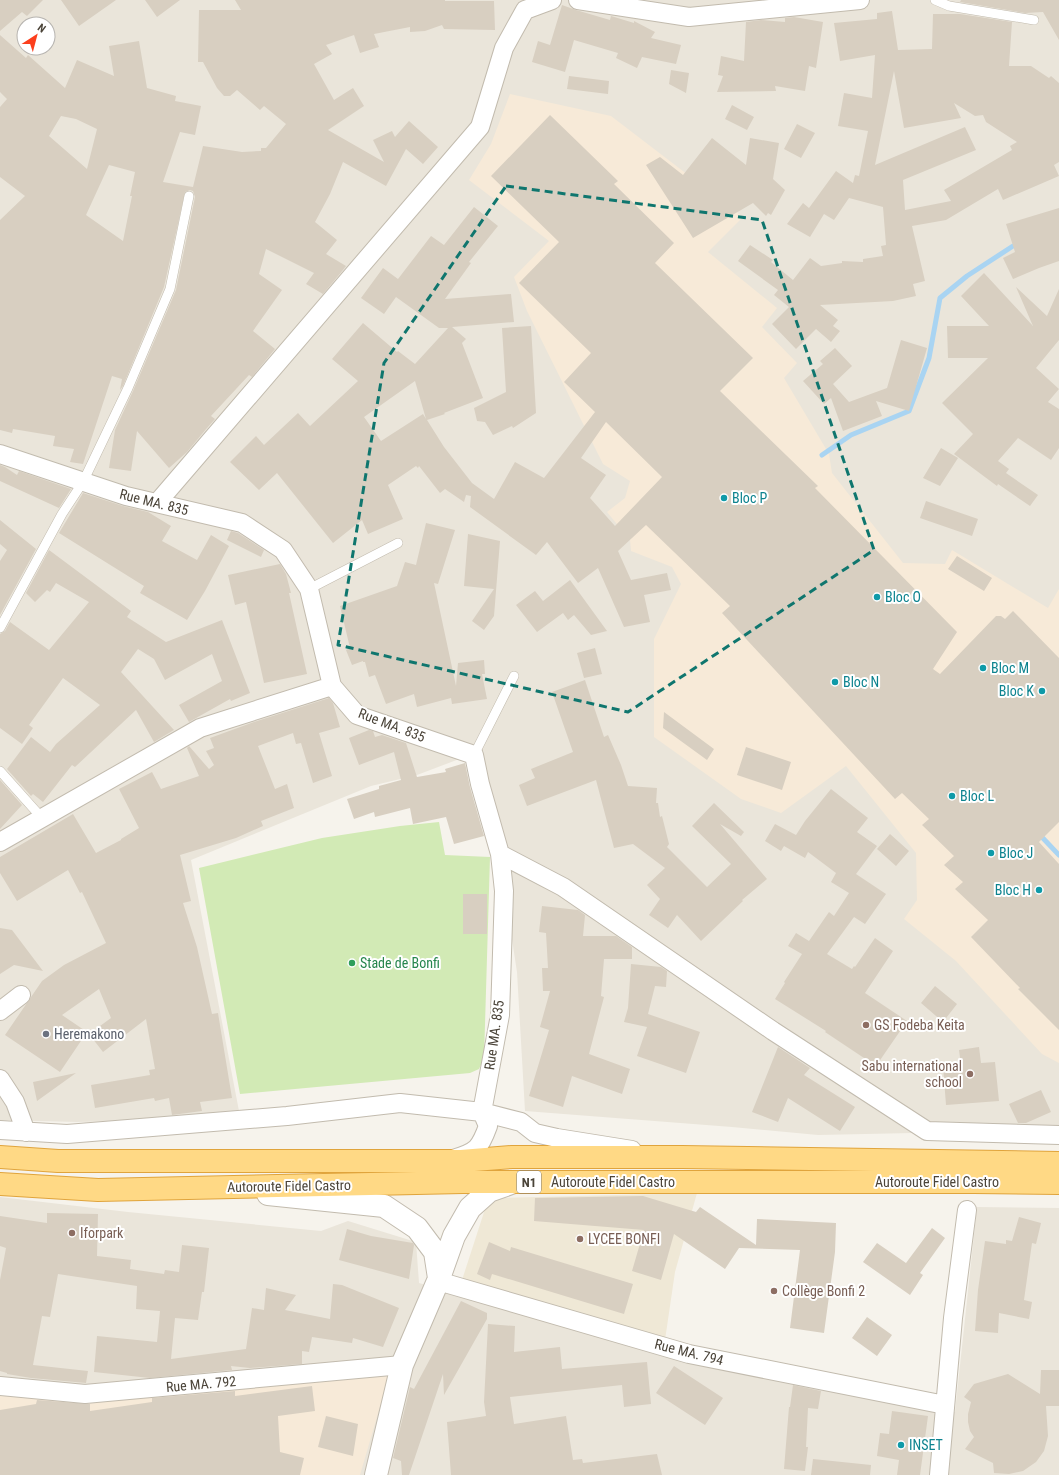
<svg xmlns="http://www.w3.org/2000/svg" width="1059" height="1475" font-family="'Roboto Condensed',sans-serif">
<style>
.residential{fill:#eae5da;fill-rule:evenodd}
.commercial{fill:#f7ead8}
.education{fill:#efe8d6}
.green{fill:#d2eab5}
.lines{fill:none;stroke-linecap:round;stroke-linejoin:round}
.stream{stroke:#a9d4f2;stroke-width:5}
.building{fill:#d8cfc1;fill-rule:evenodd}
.service-casing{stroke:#c2bbae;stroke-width:10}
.minor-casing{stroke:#c2bbae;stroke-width:20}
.tertiary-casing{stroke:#c2bbae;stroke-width:24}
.trunk-casing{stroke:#e0a43c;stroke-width:24}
.service{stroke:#fff;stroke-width:9}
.minor{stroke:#fff;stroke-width:18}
.tertiary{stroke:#fff;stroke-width:22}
.trunk{stroke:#ffd985;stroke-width:22}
.marked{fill:none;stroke:#0f766e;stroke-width:3;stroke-dasharray:8 5;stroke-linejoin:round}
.culture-dot{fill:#0f9aa8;stroke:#fff;stroke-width:1.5}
.leisure-dot{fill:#2e9e5b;stroke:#fff;stroke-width:1.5}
.education-dot{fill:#8d6e63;stroke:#fff;stroke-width:1.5}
.worship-dot{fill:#6b7280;stroke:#fff;stroke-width:1.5}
.labels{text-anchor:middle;stroke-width:4;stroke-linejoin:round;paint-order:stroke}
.shield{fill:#fff;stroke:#817c74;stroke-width:1}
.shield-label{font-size:13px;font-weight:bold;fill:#4b4439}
.culture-label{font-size:14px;fill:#0d838f;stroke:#fff;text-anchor:start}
.street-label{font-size:14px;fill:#4b4439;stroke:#fff}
.leisure-label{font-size:14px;fill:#27864d;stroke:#fff;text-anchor:start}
.education-label{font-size:14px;fill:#785e54;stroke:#fff;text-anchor:start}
.worship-label{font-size:14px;fill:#5b616d;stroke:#fff;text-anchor:start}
</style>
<rect width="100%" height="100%" fill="#f6f3ec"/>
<!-- residential -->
<path class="residential" d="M0,0H1059V1126L960,1132L818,1135L732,1127L525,1111L517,972L483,750L417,775L371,786L191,860L239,1111L158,1120L77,1122L0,1120ZM24,24H48V48H24Z
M0,1197L128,1212L321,1231L348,1221L416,1242L419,1283L706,1365L955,1412L977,1207L1059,1208V1475H0Z"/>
<!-- commercial -->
<path class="commercial" d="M510,94L611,116L743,217L708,252L777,308L762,327L797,363L784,378L829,454L832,473L903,563L945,564L952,550L1048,608L1059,589V1063L1042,1054L956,961L904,919L917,900L916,853L846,766L781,813L741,799L654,737V639L681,584L672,567L631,551L630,540L607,512L625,498L630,481L603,464L527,311L514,277L549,241L469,180L491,144Z
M391,1369L360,1475H0V1392Z"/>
<!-- education -->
<path class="education" d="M697,1193L675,1272L665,1340L462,1280L486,1206L497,1198Z"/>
<!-- green -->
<path class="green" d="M439,822L445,855L490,857L484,1058L479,1069L470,1073L240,1094L199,868L322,838L400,826Z"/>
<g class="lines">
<!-- stream -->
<path class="stream" d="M822,455L851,435L909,411L929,358L940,298L967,276L1013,246L1019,244
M1039,834L1059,855"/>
</g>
<!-- building -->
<path class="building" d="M0,0H43L27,16L22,12L0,31Z
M61,0H116L79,26Z
M145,0H180L157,17Z
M235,0H445V1H494L495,30L444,29L442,25L425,31L410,32V27L374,34L379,47L360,53L354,35L326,45L332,54L314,64L334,100L353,88L364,106L328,130L384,162L373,140L392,131L395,137L409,121L438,147L423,164L406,149L386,186L343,162L330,194L315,222L337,240L326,254L346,266L343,270L323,294L306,284L314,273L266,249L259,274L282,290L253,331L275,349L252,377L249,375L211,416L215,419L207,428L187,452L169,468L137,431L131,471L109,468L115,430L133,391L176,290L195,197L193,191L190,190L185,192L164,287L123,386L120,390L122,379L112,376L83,464L70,462L74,449L53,446L55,436L13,429L12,433L0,430V220L25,196L0,177V107L7,99L0,92V35L26,58L28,55L65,88L77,60L114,76L109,46L139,41L147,88L176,96L175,101L201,106L195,135L180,132L163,182L193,187L203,146L242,152L261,151V148H266L286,124L264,106L260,110L237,90L230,96H224L217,88L203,62H198L199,10H241ZM61,116L76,119L97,129L87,169L49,136ZM109,165L135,172L130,196H132L123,241L86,215Z
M961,0H1059V40L1043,12L1025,13L960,2Z
M562,5L576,10L610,20L611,16L634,23V21L655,32L651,38L681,45L676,64L642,57L637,68L616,58L618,53L574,40L565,72L532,62L538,41L550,45Z
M892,11L898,50L932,49L933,14H960L1012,22L1009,66H1031L1049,78L1051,76L1059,83V162L1054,165L1059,176L1003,200L998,189L946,220L912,226L925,281L913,284L916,296L893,301L820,305L838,320L833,326L840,331L831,342L816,329L796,349L772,324L789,307L774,295L778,290L738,261L750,245L773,260L771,262L793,280L810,258L821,266L842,263V261L863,262V259L883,256L881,246L886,245L883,207L849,198L834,220L824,214L810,237L787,224L803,203L809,208L836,171L853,183L855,175L859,176L868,131L838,126L844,93L872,98L875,55L840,61L834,23L877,19V13ZM894,71L904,128L961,118L954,103L975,116L983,115L986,122L1017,142L1010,146L1012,150L944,190L951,201L905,210L903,180L976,150L965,127L875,165Z
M794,17L823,22L816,68L809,66L805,91L775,86L776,91L717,92L723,76L718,75L721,56L744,61L746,22L761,20L785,22V18Z
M671,70L689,73L686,93L669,84Z
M569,76L609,81L608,94L567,89Z
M732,105L754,117L747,130L725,119Z
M550,115L618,181L614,184L674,243L655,263L753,358L720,391L818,486L815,488L957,632L933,669L940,674L996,616H1001L1005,619L1013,611L1059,658V822L1039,842L1059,864V1030L1018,989L1020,988L971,937L988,920L955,889L963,882L944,865L954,856L922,825L929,819L902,793L895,799L722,613L730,606L646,525L618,551L631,580L667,573L671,590L644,595L650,622L624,627L598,568L578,583L547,542L536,555L470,507L471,496L466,495L464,502L445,489L440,493L419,466L418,468L416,466L388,485L403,519L368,534L362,520L333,543L277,473L259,490L230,462L256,436L264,445L298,413L310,426L358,381L332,359L363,323L397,352L398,351L415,364L448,328H439L396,297L384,314L361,298L383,268L398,279L431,236L444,245L474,207L498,226L469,262L471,263L445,299L511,294L514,322L452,327L466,339L462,343L483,398L444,413L445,414L427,420L444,447L472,483L494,499L515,462L544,478L595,412L564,382L591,353L519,283L559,242L491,176ZM415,381L426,419L423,414L381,441L364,417ZM606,422L662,477L615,526L590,498L606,475L581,458Z
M797,124L815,133L801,158L784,149Z
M712,138L746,165L750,138L779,143L773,179L785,190L771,215L768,213L766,216L753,203L693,238L646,165L660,157L683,175Z
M1059,208V261L1039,268L1013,279L1003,258L1015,252L1006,224Z
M984,273L1033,326L1016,287L1047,316L1059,289V340L1036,368L1059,389L1048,402L1059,409V448L1051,460L1018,438L998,461L1009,469L1006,473L1038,495L1030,506L998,484L997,486L954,454L973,434L942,403L988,358H948L947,326H989L961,296Z
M531,326L536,413L513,428L512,426L493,435L485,422L477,421L474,408L506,392L502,328Z
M901,340L927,348L909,411L876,401L882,416L843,431L831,398L824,404L803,381L823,364L820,361L835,348L852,366L833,384L849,402L887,388Z
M941,448L958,458L940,486L923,478Z
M0,465L5,467L17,475L19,471L71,489L59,508L0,481Z
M83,493L123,506L148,512L171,526L162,541L197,560L211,535L229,546L205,591L187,620L140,593L144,586L59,533Z
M926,501L978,519L972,536L920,518Z
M0,520L36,549L0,615V561L7,550L0,544Z
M426,523L455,530L438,584L434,583L456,686L458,663L484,660L485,674H482L487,699L452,704L451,698L417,707L414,694L386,704L375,675L369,677L365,662H363V661L352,665L346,650L350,648L340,606L397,586L405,562L416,565Z
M231,531L238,533L264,550L261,557L227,540Z
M468,534L500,541L494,616L484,630L472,621L494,589L464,586Z
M49,550L131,611L127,617L166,642L222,620L250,693L231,701L230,699L189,722L179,705L222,681L212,654L165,680L154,659L138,649L121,672L174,730L154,742L136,710L75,767L72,765L43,802L33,794L31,796L7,769L31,737L50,752L56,744L100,705L63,678L29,725L33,728L22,744L0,728V634L5,631L10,622L49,650L89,602L56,583L50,592L47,590L35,602L26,593Z
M957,556L992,578L984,591L948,569Z
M280,564L286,574L291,593H289L307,674L264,683L246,602L235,605L228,575Z
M570,580L607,631L591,635L574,615L568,620L563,613L537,632L516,605L535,591L543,601Z
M595,648L602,674L584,678L577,653Z
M585,680L604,737L608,735L621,765L628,786L657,788L656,803H658L660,817L662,816L669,844L667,847L707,887L731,864L692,826L714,803L744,832L741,836L720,824L767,879L742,900L743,901L701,941L677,915L668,928L649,915L660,899L647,885L665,868L633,844L614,848L596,780L527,806L519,785L535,778L531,769L573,752L552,692Z
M329,698L333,703L340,727L319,733L332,776L313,783L301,743L296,744L293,733L258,746L275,789L287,784L294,808L261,821L263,826L236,838L180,855L191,901L183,903L197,947L212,1014L218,1013L232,1098L200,1102L202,1111L172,1115L169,1098L155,1101L154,1098L95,1108L91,1085L150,1075L149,1070L155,1069L146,1019L103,1052L89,1034L111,1018L99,989L62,1015L87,1032L60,1072L5,1035L42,981L64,965L106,943L82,892L80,893L68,870L17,901L0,873V857L73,814L96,853L121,840V839L139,828L119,789L152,772L161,789L199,776L187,748L189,746L209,769L214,765L206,751L214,748L210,738L254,722Z
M664,712L714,749L707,760L663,728Z
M369,730L373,731L375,737L382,735L406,743L417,777L446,772L445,769L465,763L470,787L484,836L454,844L446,817L413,824L410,808L375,817L374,812L354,819L347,799L379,789V786L401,780L394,752L359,765L349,738Z
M746,747L791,762L782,790L737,775Z
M0,780L22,805L0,829Z
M831,789L868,818L857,832L877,846L856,874L886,894L865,924L854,917L827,954L852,969L854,966L855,967L875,938L893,951L865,993L907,1021L876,1066L825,1032L826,1031L775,999L785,983L784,982L802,954L788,946L796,933L809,941L829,912L834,916L849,893L831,882L836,873L808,852L805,858L784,846L781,851L765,841L775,824L796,835L805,821Z
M890,834L909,851L896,866L877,849Z
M463,894H487V934H463Z
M542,906L578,910L585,915L583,936H616L632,947V959H604L601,996L604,997L589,1054L630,1069L622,1094L572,1076L563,1107L529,1096L549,1030L540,1027L550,991H543L542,968H548L546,933L539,932Z
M0,928L12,930L43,971L14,965L0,974Z
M631,964L661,967L667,971L666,987L655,986L648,1014L700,1032L686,1073L637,1056L647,1027L624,1022L628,1008Z
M935,986L957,1004L943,1022L921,1003Z
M778,1047L810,1068L804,1075L855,1107L840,1131L788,1098L778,1122L752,1112Z
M979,1047L981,1063L995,1062L999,1101L946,1105L943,1066L961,1065L959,1050Z
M76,1073L37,1101L33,1082Z
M1041,1090L1051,1112L1026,1123H1018L1009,1104Z
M643,1196L696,1212L700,1207L756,1245L757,1219L836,1223L835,1252L824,1333L790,1328L800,1250L739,1248L725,1269L674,1234L661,1280L632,1271L644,1230L534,1221L535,1198Z
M47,1213L98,1214L97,1256L131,1260L130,1269L164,1274L165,1270L179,1272L182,1245L209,1248L204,1292H202L198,1320L175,1318L171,1359L246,1349L252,1308L264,1310L266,1288L296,1295L285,1310L330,1319L333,1284L342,1285L399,1308L383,1347L353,1338L352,1343L312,1337L309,1352L302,1351V1364L250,1368L231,1366L232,1370L150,1378L94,1372L97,1336L157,1342L160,1311L136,1309L137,1286L58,1274L50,1317L42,1316L33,1365L88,1371L86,1383L31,1378L7,1374V1373L0,1371V1280L6,1248L0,1246V1216L47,1223Z
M1019,1217L1041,1223L1036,1244L1032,1243L1024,1300L1032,1302L1029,1319L999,1313L998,1333L975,1331L978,1290L985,1241L1006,1244V1240L1012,1241Z
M932,1228L945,1238L920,1273L923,1275L910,1295L863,1262L877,1243L906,1263Z
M347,1229L371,1236L413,1243L414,1245L409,1279L339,1260Z
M489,1242L510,1251L511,1247L633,1284L624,1314L492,1274L490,1280L477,1274Z
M461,1301L487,1313V1319L444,1395L443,1374L409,1475H402L401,1461L393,1458L409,1391L410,1387L414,1389Z
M867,1317L892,1335L877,1356L852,1338Z
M488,1324L515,1326L514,1352L560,1347L562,1369L647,1362L651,1404L624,1407L622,1385L510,1397L514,1424L566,1416L573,1460L582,1459L583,1463L657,1454L662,1475H451L447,1422L486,1416L484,1402Z
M674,1366L723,1398L705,1425L656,1393Z
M1041,1370H1059V1406H1046L1048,1436L1044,1451L1036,1462L1023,1471L1009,1474L994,1473L993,1463L965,1449L974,1437L970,1431L968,1422V1414L971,1402L964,1397L974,1384L1008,1374L1040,1394Z
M793,1385L821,1391L818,1409L808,1408L806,1447H808L805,1471L784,1469L789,1407H790Z
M312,1386L315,1411L278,1416L280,1452L304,1458L300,1475H0V1410L36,1404L37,1400L90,1404V1411L152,1402V1398L235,1391V1396Z
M892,1411L928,1416L920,1475H897L899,1460L877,1456L880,1433L889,1434Z
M326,1416L358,1424L353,1456L318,1447Z
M813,1459L871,1465L870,1475H811Z"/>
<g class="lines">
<!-- service casing -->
<g class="service-casing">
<path id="service" d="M935,0L949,6L1034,20
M309,589L398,543
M0,628L62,514L83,482L128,388L170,289L189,196
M474,755L514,676
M0,771L42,818"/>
</g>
<!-- minor casing -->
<g class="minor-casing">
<path id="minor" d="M578,0L689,17L860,0
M0,454L126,496L242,523L283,550L309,589L332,686L357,715L474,755L480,784L500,854L504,891L500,1015L482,1112
M157,503L480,127L504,48L525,10L552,0
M0,842L200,728L332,686
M500,854L563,887L773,1031L927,1131L1059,1135
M0,1011L21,995
M0,1079L15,1102L26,1132
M0,1130L67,1134L287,1116L400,1103L482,1112L521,1122L535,1133L557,1138L632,1150
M453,1159C477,1152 480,1148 488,1126L482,1112
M438,1281L689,1354L945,1405
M0,1386L85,1394L402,1365
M939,1475L953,1318L967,1210"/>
</g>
<!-- tertiary casing -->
<g class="tertiary-casing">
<path id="tertiary" d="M268,1194L384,1206L417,1228L435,1252L439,1278
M376,1475L402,1365L438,1281L454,1236L470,1208L489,1191L514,1182"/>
</g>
<!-- trunk casing -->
<g class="trunk-casing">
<path id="trunk" d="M0,1157L58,1161H461L512,1157H682L1059,1163
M0,1184L98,1190L463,1182H974L1059,1183"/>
</g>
<!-- service -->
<use href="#service" class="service"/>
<!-- minor -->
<use href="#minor" class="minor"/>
<!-- tertiary -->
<use href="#tertiary" class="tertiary"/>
<!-- trunk -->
<use href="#trunk" class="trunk"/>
</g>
<!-- marked area -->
<path class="marked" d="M506,186L762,220L874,550L628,712L338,645L384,363Z"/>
<!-- markers -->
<g class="culture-dot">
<circle cx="724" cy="498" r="4"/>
<circle cx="877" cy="597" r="4"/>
<circle cx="983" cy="668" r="4"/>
<circle cx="835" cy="682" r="4"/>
<circle cx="1042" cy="691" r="4"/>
<circle cx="952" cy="796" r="4"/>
<circle cx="991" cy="853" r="4"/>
<circle cx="1039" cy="890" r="4"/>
<circle cx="901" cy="1445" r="4"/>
</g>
<circle class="leisure-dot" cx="352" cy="963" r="4"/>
<g class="education-dot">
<circle cx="866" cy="1025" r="4"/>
<circle cx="970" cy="1074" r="4"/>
<circle cx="72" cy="1233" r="4"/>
<circle cx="580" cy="1239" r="4"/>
<circle cx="774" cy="1291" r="4"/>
</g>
<circle class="worship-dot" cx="46" cy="1034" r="4"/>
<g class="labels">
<!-- shield labels -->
<rect class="shield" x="517" y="1171" width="24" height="22" rx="3"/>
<g class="shield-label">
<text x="529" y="1187">N1</text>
</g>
<!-- culture labels -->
<g class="culture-label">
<text x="732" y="503">Bloc P</text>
<text x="885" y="602">Bloc O</text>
<text x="991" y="673">Bloc M</text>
<text x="843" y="687">Bloc N</text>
<text x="1034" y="696" text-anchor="end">Bloc K</text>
<text x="960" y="801">Bloc L</text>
<text x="999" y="858">Bloc J</text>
<text x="1031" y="895" text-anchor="end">Bloc H</text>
<text x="909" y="1450">INSET</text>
</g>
<!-- street labels -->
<g class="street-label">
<text transform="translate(154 502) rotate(14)" y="5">Rue MA. 835</text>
<text transform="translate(392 725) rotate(21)" y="5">Rue MA. 835</text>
<text transform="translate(494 1035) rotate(-82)" y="5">Rue MA. 835</text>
<text x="613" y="1187">Autoroute Fidel Castro</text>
<text x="937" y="1187">Autoroute Fidel Castro</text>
<text transform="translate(289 1186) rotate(-1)" y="5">Autoroute Fidel Castro</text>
<text transform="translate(689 1352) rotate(14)" y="5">Rue MA. 794</text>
<text transform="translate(201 1384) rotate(-5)" y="5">Rue MA. 792</text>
</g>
<!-- leisure labels -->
<g class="leisure-label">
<text x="360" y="968">Stade de Bonfi</text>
</g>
<!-- education labels -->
<g class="education-label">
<text x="874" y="1030">GS Fodeba Keita</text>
<text x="962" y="1071" text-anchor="end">Sabu international<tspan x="962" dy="16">school</tspan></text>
<text x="80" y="1238">Iforpark</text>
<text x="588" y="1244">LYCEE BONFI</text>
<text x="782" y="1296">Collège Bonfi 2</text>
</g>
<!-- worship labels -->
<g class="worship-label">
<text x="54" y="1039">Heremakono</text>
</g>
</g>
<!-- north arrow -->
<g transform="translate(36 36) rotate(36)"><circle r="19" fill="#ffffff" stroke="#b7b4b0"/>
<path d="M0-3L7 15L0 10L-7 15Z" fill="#fc3f1d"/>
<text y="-6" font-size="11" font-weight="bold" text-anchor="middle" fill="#4b4439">N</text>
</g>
</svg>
